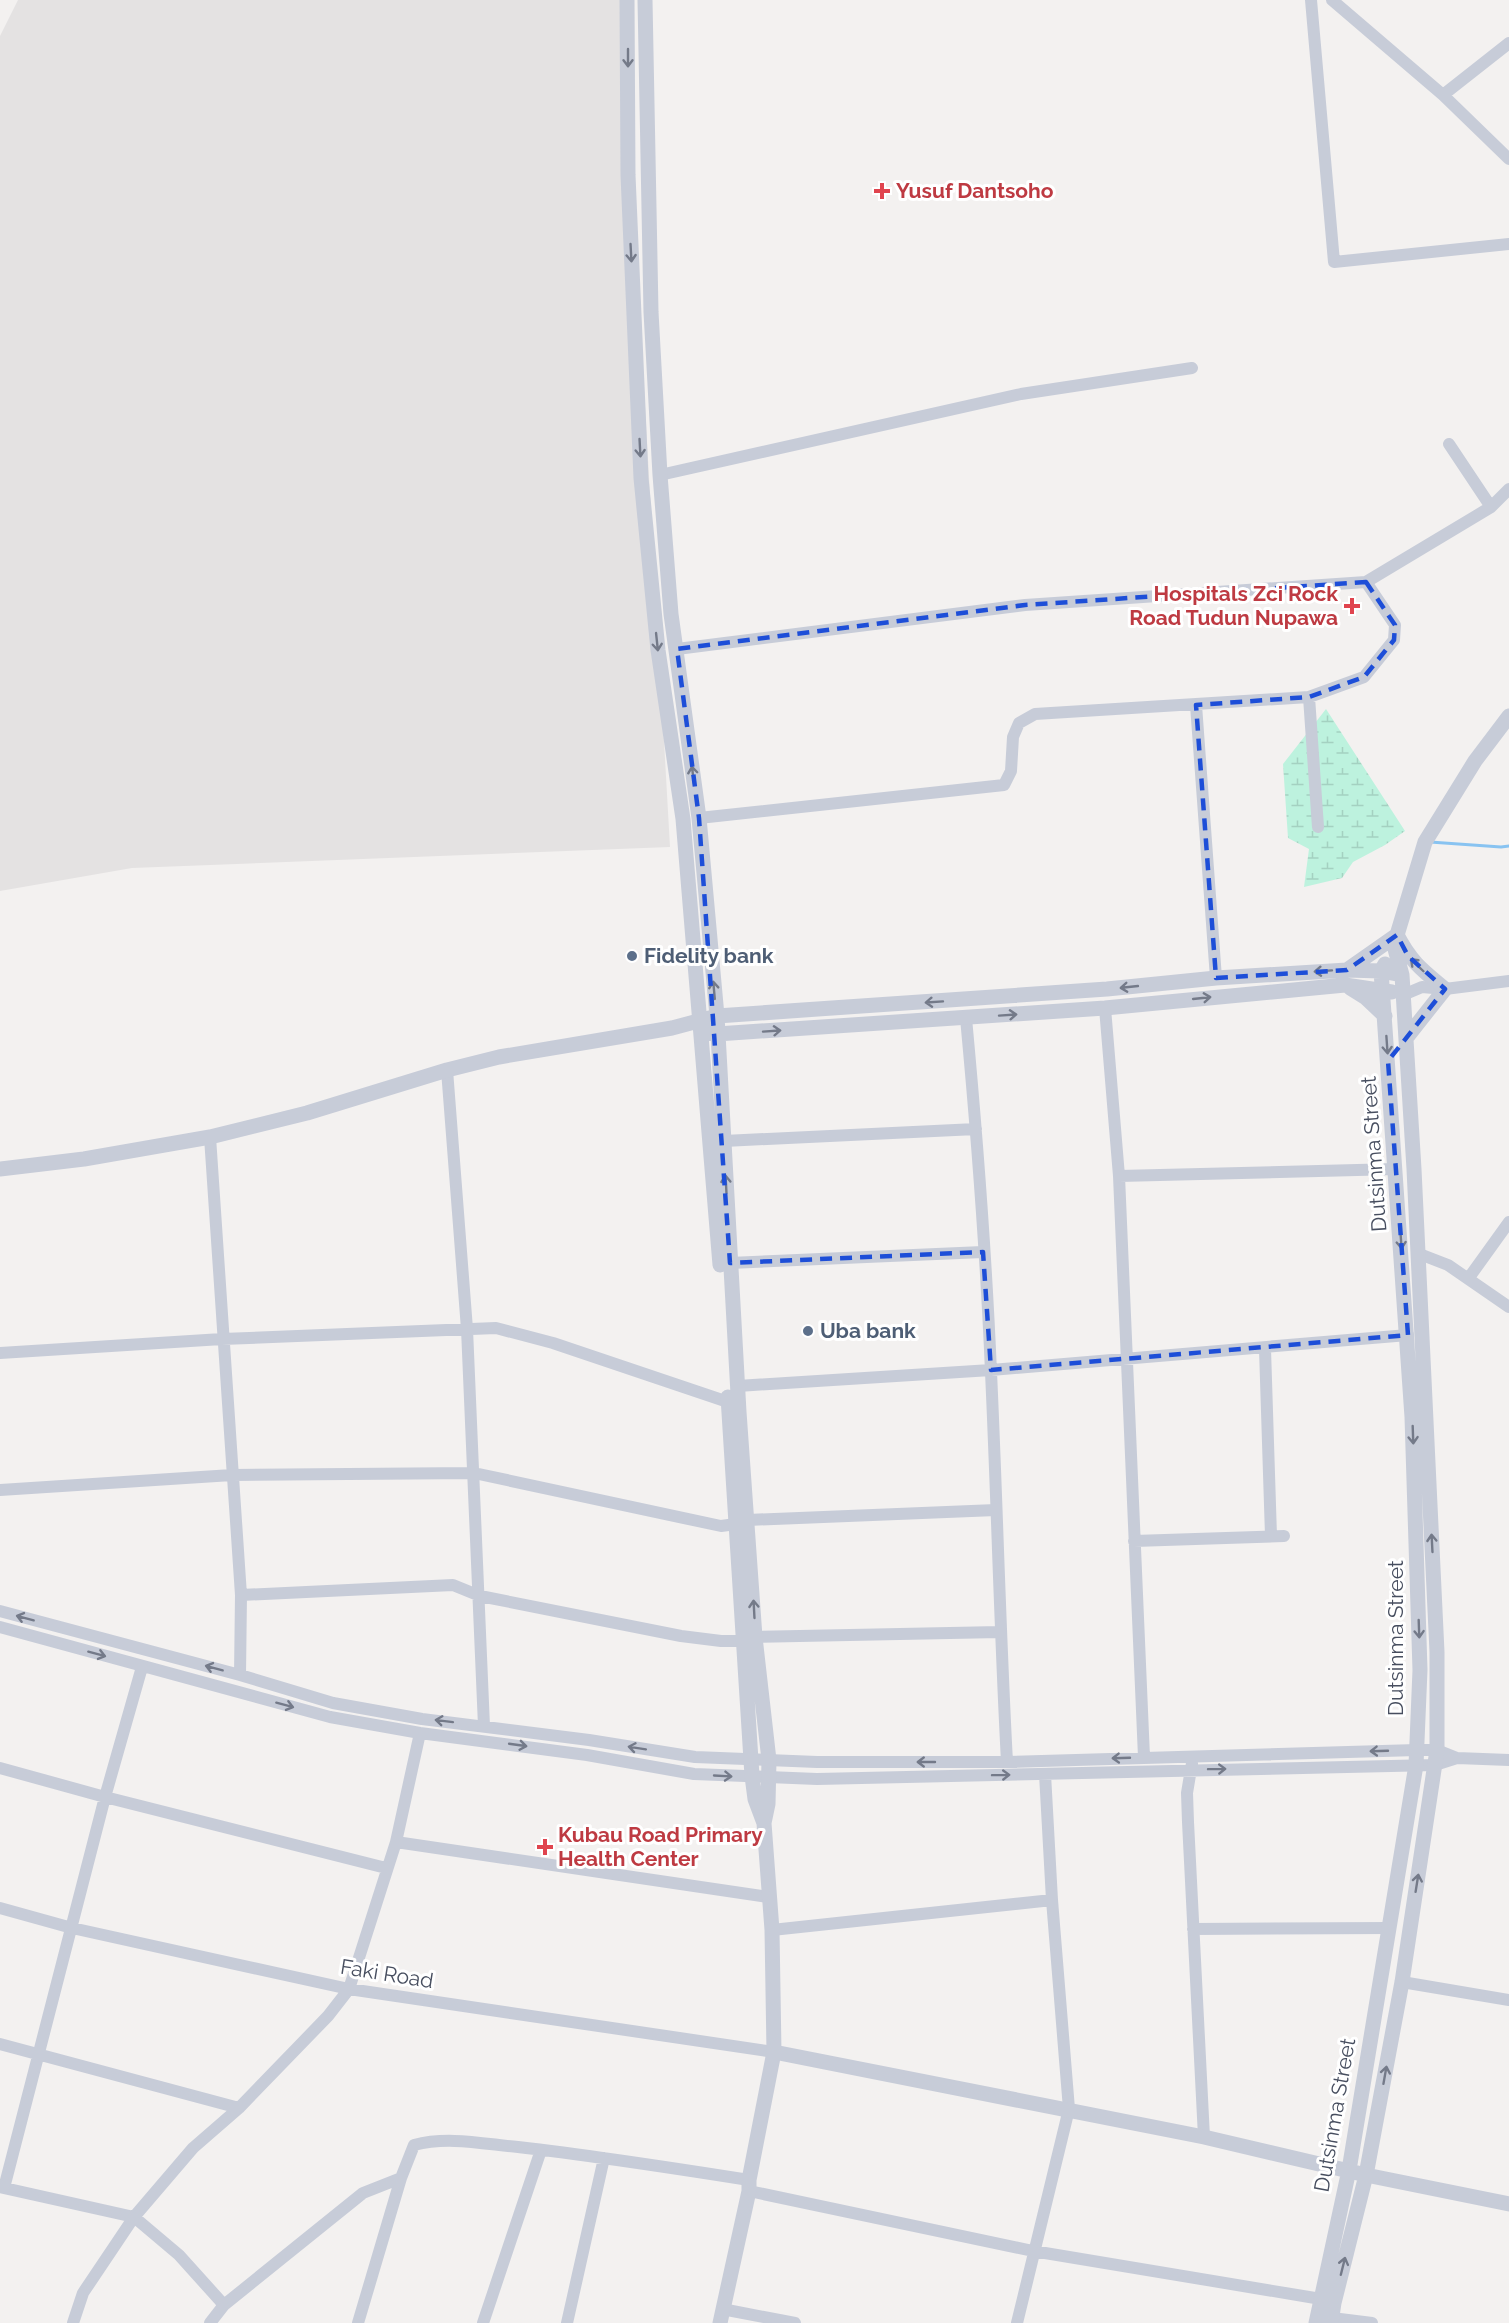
<svg xmlns="http://www.w3.org/2000/svg" width="1509" height="2323" font-family="Raleway,sans-serif">
<style>
.education{fill:#e4e2e2}
.wetland{fill:url(#wetland-marsh)}
.lines{fill:none;stroke-linecap:round;stroke-linejoin:round}
.stream{stroke:#88c3f1;stroke-width:3}
.minor{stroke:#c7ccd8;stroke-width:12}
.tertiary{stroke:#c7ccd8;stroke-width:15}
.oneway{stroke:#747a89}
.marked{fill:none;stroke:#1d4ed8;stroke-width:4.5;stroke-dasharray:12 8;stroke-linejoin:round}
.health-dot{fill:#e0444e;stroke:#fff;stroke-width:2}
.service-dot{fill:#5c6f8a;stroke:#fff;stroke-width:2}
.labels{text-anchor:middle;stroke-width:6;stroke-linejoin:round;paint-order:stroke}
.health-label{font-size:21px;font-weight:bold;fill:#be3a42;stroke:#fff;text-anchor:start}
.service-label{font-size:21px;font-weight:bold;fill:#4e5e75;stroke:#fff;text-anchor:start}
.street-label{font-size:21px;fill:#474e5f;stroke:#fff}
</style>
<defs>
<pattern id="wetland-marsh" width="20" height="14" patternUnits="userSpaceOnUse" patternTransform="scale(1.5)"><rect width="20" height="14" fill="#bdf2de"/><path d="M1 5h8M5 5V1M11 12h8M15 12V8" fill="none" stroke="#a4d1c1"/></pattern>
</defs>
<rect width="100%" height="100%" fill="#f3f1f0"/>
<!-- education -->
<path class="education" d="M18,0H622L670,847L132,868L0,891V36Z"/>
<!-- wetland -->
<path class="wetland" d="M1326,709L1405,831L1385,845L1353,862L1342,878L1304,887L1309,849L1288,838L1283,764Z"/>
<g class="lines">
<!-- stream -->
<path class="stream" d="M1430,842L1501,847L1509,846"/>
<!-- minor -->
<path class="minor" d="M1311,0L1334,262L1509,244
M1332,0L1443,95L1509,159
M1443,95L1509,43
M1449,444L1491,507
M660,475L1021,394L1192,368
M677,649L1025,605L1366,582L1491,507L1509,489
M1309,697L1318,827
M1196,705L1216,978
M699,818L1004,785L1011,771L1013,737L1019,723L1035,714L1309,697L1364,677L1394,640L1395,625L1366,582
M1403,995L1422,987L1445,989L1509,981
M1105,1008L1119,1176L1144,1757
M966,1018C977,1136 986,1254 991,1372C997,1502 1000,1632 1007,1762
M447,1070L467,1329L484,1726
M210,1137L241,1595L240,1675
M724,1141L976,1129
M1119,1176L1396,1169
M1417,1253L1448,1265L1509,1307
M730,1263L983,1252
M1468,1279L1509,1222
M1265,1349L1271,1536
M0,1353L222,1339L496,1328L553,1343L728,1402
M738,1386L991,1370L1408,1335
M0,1490L232,1475L474,1473L721,1526L736,1524
M748,1520L996,1510
M1134,1541L1284,1536
M241,1595L453,1585L480,1596L681,1636L721,1641H743
M0,1611L240,1675L333,1703L422,1719L589,1740L695,1757L817,1762H1007L1417,1750H1437L1457,1758L1509,1760
M0,1627L330,1717L420,1733L587,1755L694,1774L817,1779L1435,1765L1457,1758
M755,1637L1000,1632
M1192,1763L1187,1793L1188,1822L1204,2137
M0,1768L105,1797L386,1868
M396,1842L768,1897
M0,1908L72,1928L349,1989L774,2052
M1193,1929L1389,1928
M772,1930L1052,1900
M1402,1982L1509,2000
M0,2044L239,2108
M0,2187L134,2217L179,2255L224,2305
M4,2188L105,1797L142,1667
M749,2191L1033,2251L1321,2299
M722,2309L795,2323
M1332,2318L1372,2323
M73,2323L83,2293L134,2217L193,2148L239,2108L328,2016L349,1989L396,1842L420,1733
M210,2323L224,2305L363,2193L401,2178
M358,2323L401,2178L414,2145C448,2136 484,2144 518,2147C596,2156 673,2168 749,2180
M483,2323L541,2150
M567,2323L604,2158
M1017,2323L1069,2109L1052,1900L1045,1774"/>
<!-- tertiary -->
<path class="tertiary" d="M627,0L628,175L641,478L658,650L683,819L720,1265
M645,0L651,312L660,475L671,614L699,818L717,1016L739,1412L755,1637L769,1760L768,1804L764,1823L772,1930L774,2052L749,2180V2191L720,2323
M1347,970L1397,935C1411,962 1422,970 1445,989L1407,1037
M1350,988L1366,998L1385,1016
M707,1033L717,1034L1105,1008L1345,985L1392,992
M0,1169L84,1159L210,1137L307,1113L447,1070L499,1057L672,1028L717,1016L1107,989L1216,978L1347,970L1381,971L1402,975
M728,1397L752,1776L755,1799L764,1823
M774,2052L1204,2137L1366,2175L1509,2204
M1316,2323L1349,2170L1416,1765L1420,1670L1412,1417L1381,971L1385,964
M1331,2323L1334,2303L1366,2175L1402,1982L1437,1750V1652L1414,1169L1402,975L1395,949L1397,935L1425,842L1475,761L1509,716"/>
</g>
<!-- one-way arrows -->
<defs><path id="oneway-shaft" d="M-6 0H5M1.5-3L5.5 0L1.5 3" fill="none" stroke-width="1.6" stroke-linecap="round" stroke-linejoin="round" transform="scale(1.5)"/></defs>
<g class="oneway">
<use href="#oneway-shaft" transform="translate(628 58) rotate(90)"/>
<use href="#oneway-shaft" transform="translate(631 253) rotate(87)"/>
<use href="#oneway-shaft" transform="translate(640 448) rotate(87)"/>
<use href="#oneway-shaft" transform="translate(657 642) rotate(84)"/>
<use href="#oneway-shaft" transform="translate(693 775) rotate(-97)"/>
<use href="#oneway-shaft" transform="translate(1417 965) rotate(-136)"/>
<use href="#oneway-shaft" transform="translate(1323 971) rotate(176)"/>
<use href="#oneway-shaft" transform="translate(1129 987) rotate(174)"/>
<use href="#oneway-shaft" transform="translate(714 990) rotate(-95)"/>
<use href="#oneway-shaft" transform="translate(1202 998) rotate(-6)"/>
<use href="#oneway-shaft" transform="translate(934 1002) rotate(176)"/>
<use href="#oneway-shaft" transform="translate(1008 1015) rotate(-4)"/>
<use href="#oneway-shaft" transform="translate(772 1031) rotate(-4)"/>
<use href="#oneway-shaft" transform="translate(1387 1045) rotate(86)"/>
<use href="#oneway-shaft" transform="translate(726 1184) rotate(-93)"/>
<use href="#oneway-shaft" transform="translate(1401 1240) rotate(86)"/>
<use href="#oneway-shaft" transform="translate(1413 1435) rotate(88)"/>
<use href="#oneway-shaft" transform="translate(1432 1543) rotate(-93)"/>
<use href="#oneway-shaft" transform="translate(754 1609) rotate(-93)"/>
<use href="#oneway-shaft" transform="translate(25 1618) rotate(-165)"/>
<use href="#oneway-shaft" transform="translate(1419 1629) rotate(88)"/>
<use href="#oneway-shaft" transform="translate(97 1654) rotate(15)"/>
<use href="#oneway-shaft" transform="translate(214 1668) rotate(-165)"/>
<use href="#oneway-shaft" transform="translate(285 1705) rotate(15)"/>
<use href="#oneway-shaft" transform="translate(444 1721) rotate(-173)"/>
<use href="#oneway-shaft" transform="translate(518 1745) rotate(8)"/>
<use href="#oneway-shaft" transform="translate(637 1748) rotate(-171)"/>
<use href="#oneway-shaft" transform="translate(1379 1751) rotate(178)"/>
<use href="#oneway-shaft" transform="translate(1121 1758) rotate(178)"/>
<use href="#oneway-shaft" transform="translate(926 1762) rotate(180)"/>
<use href="#oneway-shaft" transform="translate(1217 1769) rotate(-1)"/>
<use href="#oneway-shaft" transform="translate(1001 1775) rotate(-1)"/>
<use href="#oneway-shaft" transform="translate(723 1776) rotate(3)"/>
<use href="#oneway-shaft" transform="translate(1417 1883) rotate(-81)"/>
<use href="#oneway-shaft" transform="translate(1385 2075) rotate(-80)"/>
<use href="#oneway-shaft" transform="translate(1343 2266) rotate(-76)"/>
</g>
<!-- marked area -->
<path class="marked" d="M1366,582L1395,625L1394,640L1364,677L1309,697L1196,705L1216,978L1347,970L1397,935L1408,956L1445,989L1388,1061L1408,1335L991,1370L983,1252L730,1263L699,818L677,649L1025,605Z"/>
<!-- markers -->
<g class="health-dot">
<path d="M879 182h6v6h6v6h-6v6h-6v-6h-6v-6h6z"/>
<path d="M1349 597h6v6h6v6h-6v6h-6v-6h-6v-6h6z"/>
<path d="M542 1838h6v6h6v6h-6v6h-6v-6h-6v-6h6z"/>
</g>
<g class="service-dot">
<circle cx="632" cy="956" r="6"/>
<circle cx="808" cy="1331" r="6"/>
</g>
<g class="labels">
<!-- health labels -->
<g class="health-label">
<text x="896" y="198">Yusuf Dantsoho</text>
<text x="1338" y="601" text-anchor="end">Hospitals Zci Rock<tspan x="1338" dy="24">Road Tudun Nupawa</tspan></text>
<text x="558" y="1842">Kubau Road Primary<tspan x="558" dy="24">Health Center</tspan></text>
</g>
<!-- service labels -->
<g class="service-label">
<text x="644" y="963">Fidelity bank</text>
<text x="820" y="1338">Uba bank</text>
</g>
<!-- street labels -->
<g class="street-label">
<text transform="translate(1374 1154) rotate(-94)" y="7">Dutsinma Street</text>
<text transform="translate(1396 1638) rotate(-90)" y="7">Dutsinma Street</text>
<text transform="translate(387 1974) rotate(9)" y="7">Faki Road</text>
<text transform="translate(1335 2115) rotate(-80)" y="7">Dutsinma Street</text>
</g>
</g>
</svg>
